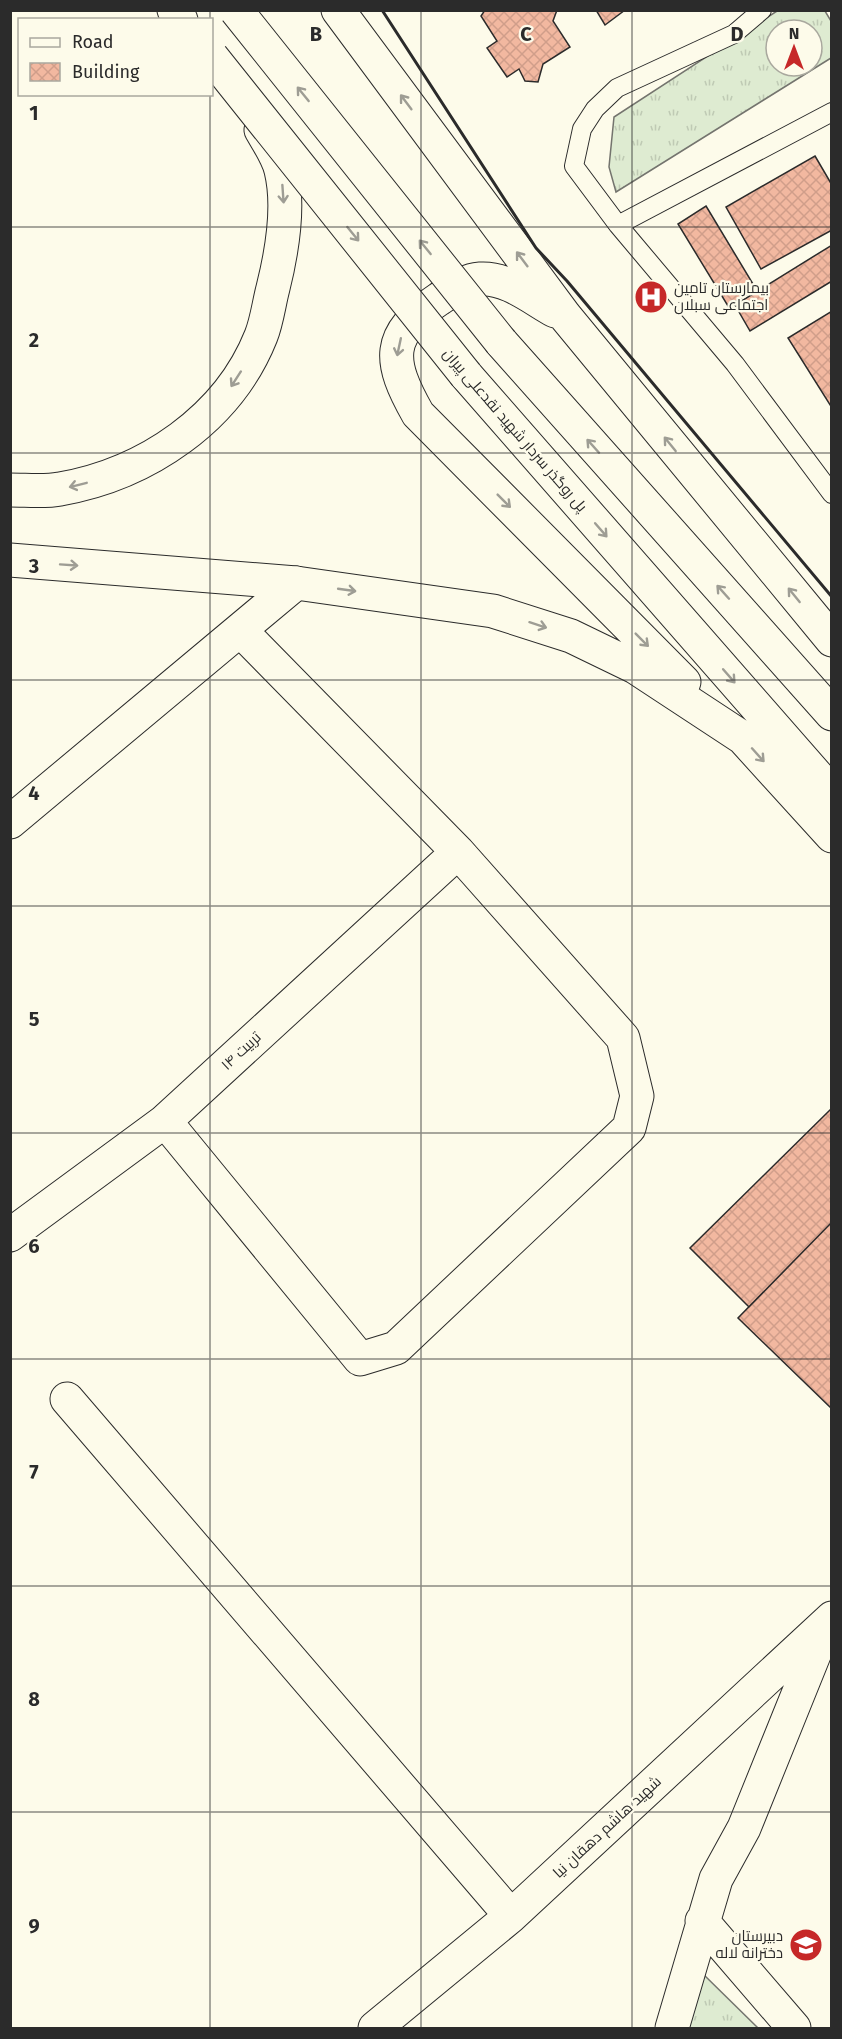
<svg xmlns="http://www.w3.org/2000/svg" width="842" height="2039" font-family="'Fira Sans',Cairo,sans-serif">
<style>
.grass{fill:url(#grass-tufts);stroke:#74746e;stroke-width:1.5;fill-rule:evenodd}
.building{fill:url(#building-cross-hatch);stroke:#2b2b2b;stroke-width:1.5}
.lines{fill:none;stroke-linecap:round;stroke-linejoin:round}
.lane-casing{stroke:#2b2b2b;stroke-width:20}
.street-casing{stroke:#2b2b2b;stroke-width:35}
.secondary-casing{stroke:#2b2b2b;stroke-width:35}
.lane{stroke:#fdfbea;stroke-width:18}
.street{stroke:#fdfbea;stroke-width:33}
.secondary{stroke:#fdfbea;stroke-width:33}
.secondary-bridge-casing{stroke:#2b2b2b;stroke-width:35;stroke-linecap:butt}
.secondary-bridge{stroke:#fdfbea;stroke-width:33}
.wall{stroke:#2b2b2b;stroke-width:3}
.oneway{stroke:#9e9d94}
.grid{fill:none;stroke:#2b2b2b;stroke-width:1.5;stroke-opacity:0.55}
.labels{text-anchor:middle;stroke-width:4.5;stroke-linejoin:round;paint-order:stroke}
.poi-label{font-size:15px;fill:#2b2b2b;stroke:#fdfbea;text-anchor:start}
.street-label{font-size:15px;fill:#2b2b2b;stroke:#fdfbea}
.grid-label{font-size:20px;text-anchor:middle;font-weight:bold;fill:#2b2b2b;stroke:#fdfbea;stroke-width:4.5;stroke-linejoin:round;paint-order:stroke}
</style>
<defs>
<pattern id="grass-tufts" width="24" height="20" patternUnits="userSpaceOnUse" patternTransform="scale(1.5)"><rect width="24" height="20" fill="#deebd1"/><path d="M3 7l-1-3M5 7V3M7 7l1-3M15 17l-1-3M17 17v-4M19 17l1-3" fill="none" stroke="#bfcab4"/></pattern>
<pattern id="building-cross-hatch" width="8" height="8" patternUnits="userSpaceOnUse" patternTransform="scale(1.5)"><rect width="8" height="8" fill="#f2b8a0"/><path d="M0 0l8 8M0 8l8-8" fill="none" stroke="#d09e8a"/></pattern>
</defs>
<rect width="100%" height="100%" fill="#fdfbea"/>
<!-- grass -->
<path class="grass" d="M777,11H825L831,21V58L616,192L609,167L614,117ZM776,30H812V66H776Z
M702,1973L758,2028H689Z"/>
<!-- building -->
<path class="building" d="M485,10H557L553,21L570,47L543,64L538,82L525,81L519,69L507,77L487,48L497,41L481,16Z
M596,10H625L605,25Z
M815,156L832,185V230L761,269L726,207Z
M706,206L756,289L728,306L678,224Z
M832,245V281L750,331L735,305Z
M832,311V408L788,338Z
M832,1108V1222L749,1307L690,1248Z
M832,1222V1409L738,1318Z"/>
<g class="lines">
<!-- lane casing -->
<g class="lane-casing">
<path id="lane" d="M762,10L734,34L617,88L595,109L582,129L574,166L618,225L735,364L832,494
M618,225L832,112"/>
</g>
<!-- street casing -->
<g class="street-casing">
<path id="street" d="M10,822L296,583
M165,1121L360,1359L396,1348L629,1128L637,1096L623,1038L458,852L240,630
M10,1235L165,1121L458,852
M67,1399L511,1916
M702,1921L794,2028
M375,2028L511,1916L832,1618
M672,2028L716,1879L744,1828L824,1630"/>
</g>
<!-- secondary casing -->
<g class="secondary-casing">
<path id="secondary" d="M174,10L181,20
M338,10L565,316L832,640
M555,311C533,299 507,277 480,279C464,280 452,291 439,299C385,335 388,361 418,414L684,682
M501,342L832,714
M466,375L832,793
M10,490C27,490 45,492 60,489C146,474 228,419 261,336C267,321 269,303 273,288C282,252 290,207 281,170C278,157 268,142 261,130
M10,560L296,583L493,611L571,636L635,667L743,738L832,836"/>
</g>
<!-- lane -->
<use href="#lane" class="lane"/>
<!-- street -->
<use href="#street" class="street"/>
<!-- secondary -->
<use href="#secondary" class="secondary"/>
<!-- secondary-bridge casing -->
<g class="secondary-bridge-casing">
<path id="secondary-bridge" d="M236,10L501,342
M212,57L466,375"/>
</g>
<!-- secondary-bridge -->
<use href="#secondary-bridge" class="secondary-bridge"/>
<!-- wall -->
<path class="wall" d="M382,10L536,248L567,281L832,597"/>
</g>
<!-- one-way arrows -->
<defs><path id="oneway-shaft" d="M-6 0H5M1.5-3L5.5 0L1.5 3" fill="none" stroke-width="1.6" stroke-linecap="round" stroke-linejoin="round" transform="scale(1.5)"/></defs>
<g class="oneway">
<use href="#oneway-shaft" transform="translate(303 94) rotate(-129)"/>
<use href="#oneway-shaft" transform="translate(406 102) rotate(-127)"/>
<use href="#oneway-shaft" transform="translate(283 194) rotate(86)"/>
<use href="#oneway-shaft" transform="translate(353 234) rotate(51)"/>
<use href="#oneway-shaft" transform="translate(425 247) rotate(-129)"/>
<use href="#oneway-shaft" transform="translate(522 259) rotate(-127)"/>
<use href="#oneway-shaft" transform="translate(399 347) rotate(102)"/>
<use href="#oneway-shaft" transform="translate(236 379) rotate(123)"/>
<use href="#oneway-shaft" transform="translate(670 444) rotate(-129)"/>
<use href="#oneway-shaft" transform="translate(593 446) rotate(-132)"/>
<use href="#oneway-shaft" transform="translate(78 485) rotate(166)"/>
<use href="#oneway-shaft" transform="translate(504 501) rotate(45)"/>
<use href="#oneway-shaft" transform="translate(601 530) rotate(49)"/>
<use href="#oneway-shaft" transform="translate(69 565) rotate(4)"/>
<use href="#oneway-shaft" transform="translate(347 590) rotate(8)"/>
<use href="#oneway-shaft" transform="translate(723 592) rotate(-132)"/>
<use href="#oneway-shaft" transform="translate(794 595) rotate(-129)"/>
<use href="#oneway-shaft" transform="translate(538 625) rotate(18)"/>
<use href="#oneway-shaft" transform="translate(642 640) rotate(45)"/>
<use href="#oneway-shaft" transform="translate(729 676) rotate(49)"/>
<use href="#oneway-shaft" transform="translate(758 755) rotate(48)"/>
</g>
<!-- grid -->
<path class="grid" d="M210,10V20M421,10V2028M632,10V2028M210,94V2028M10,227H832M10,453H832M10,680H832M10,906H832M10,1133H832M10,1359H832M10,1586H832M10,1812H832"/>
<!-- icons -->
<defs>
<g id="hospital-disc" transform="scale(1.725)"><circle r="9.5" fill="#c62828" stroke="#fdfbea"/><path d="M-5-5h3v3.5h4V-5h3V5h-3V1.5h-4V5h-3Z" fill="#fff"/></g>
<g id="school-disc" transform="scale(1.725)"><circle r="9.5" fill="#c62828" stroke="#fdfbea"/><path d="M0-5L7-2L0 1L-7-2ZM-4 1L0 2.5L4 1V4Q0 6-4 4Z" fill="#fff"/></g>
</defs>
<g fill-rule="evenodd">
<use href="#hospital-disc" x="651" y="297"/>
<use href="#school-disc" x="806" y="1945"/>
</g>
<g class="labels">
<!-- poi labels -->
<g class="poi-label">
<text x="674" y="293">بیمارستان تامین<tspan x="674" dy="17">اجتماعی سبلان</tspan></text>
<text x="783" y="1941" text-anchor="end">دبیرستان<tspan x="783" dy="17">دخترانه لاله</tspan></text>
</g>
<!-- street labels -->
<g class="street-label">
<text transform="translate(515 430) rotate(49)" y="5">پل روگذر سردار شهید نقدعلی پیران</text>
<text transform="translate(241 1051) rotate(-43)" y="5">تربیت ۱۴</text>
<text transform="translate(607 1827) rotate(-43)" y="5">شهید هاشم دهقان نیا</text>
</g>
</g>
<g class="grid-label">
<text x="316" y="41">B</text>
<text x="526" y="41">C</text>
<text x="737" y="41">D</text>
<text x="34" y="120">1</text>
<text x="34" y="347">2</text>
<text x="34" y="573">3</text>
<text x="34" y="800">4</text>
<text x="34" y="1026">5</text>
<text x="34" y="1253">6</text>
<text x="34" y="1479">7</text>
<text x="34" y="1706">8</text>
<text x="34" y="1933">9</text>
</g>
<!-- border -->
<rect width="842" height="2039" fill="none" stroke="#2b2b2b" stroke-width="24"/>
<!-- legend -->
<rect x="18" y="18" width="195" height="78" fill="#fdfbea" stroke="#a9a89e" stroke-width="1.5"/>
<rect x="30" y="38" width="30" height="9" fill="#fdfbea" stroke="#a9a89e" stroke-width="1.5"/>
<text x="72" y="48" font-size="18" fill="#2b2b2b">Road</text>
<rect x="30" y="63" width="30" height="18" fill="url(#building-cross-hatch)" stroke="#a9a89e" stroke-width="1.5"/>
<text x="72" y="78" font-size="18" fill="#2b2b2b">Building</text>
<!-- north arrow -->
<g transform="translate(794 48)"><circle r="28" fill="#fdfbea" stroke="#a9a89e" stroke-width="1.5"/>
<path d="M0-4.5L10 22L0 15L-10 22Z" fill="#c62828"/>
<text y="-9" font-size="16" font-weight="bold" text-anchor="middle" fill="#2b2b2b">N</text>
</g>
</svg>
